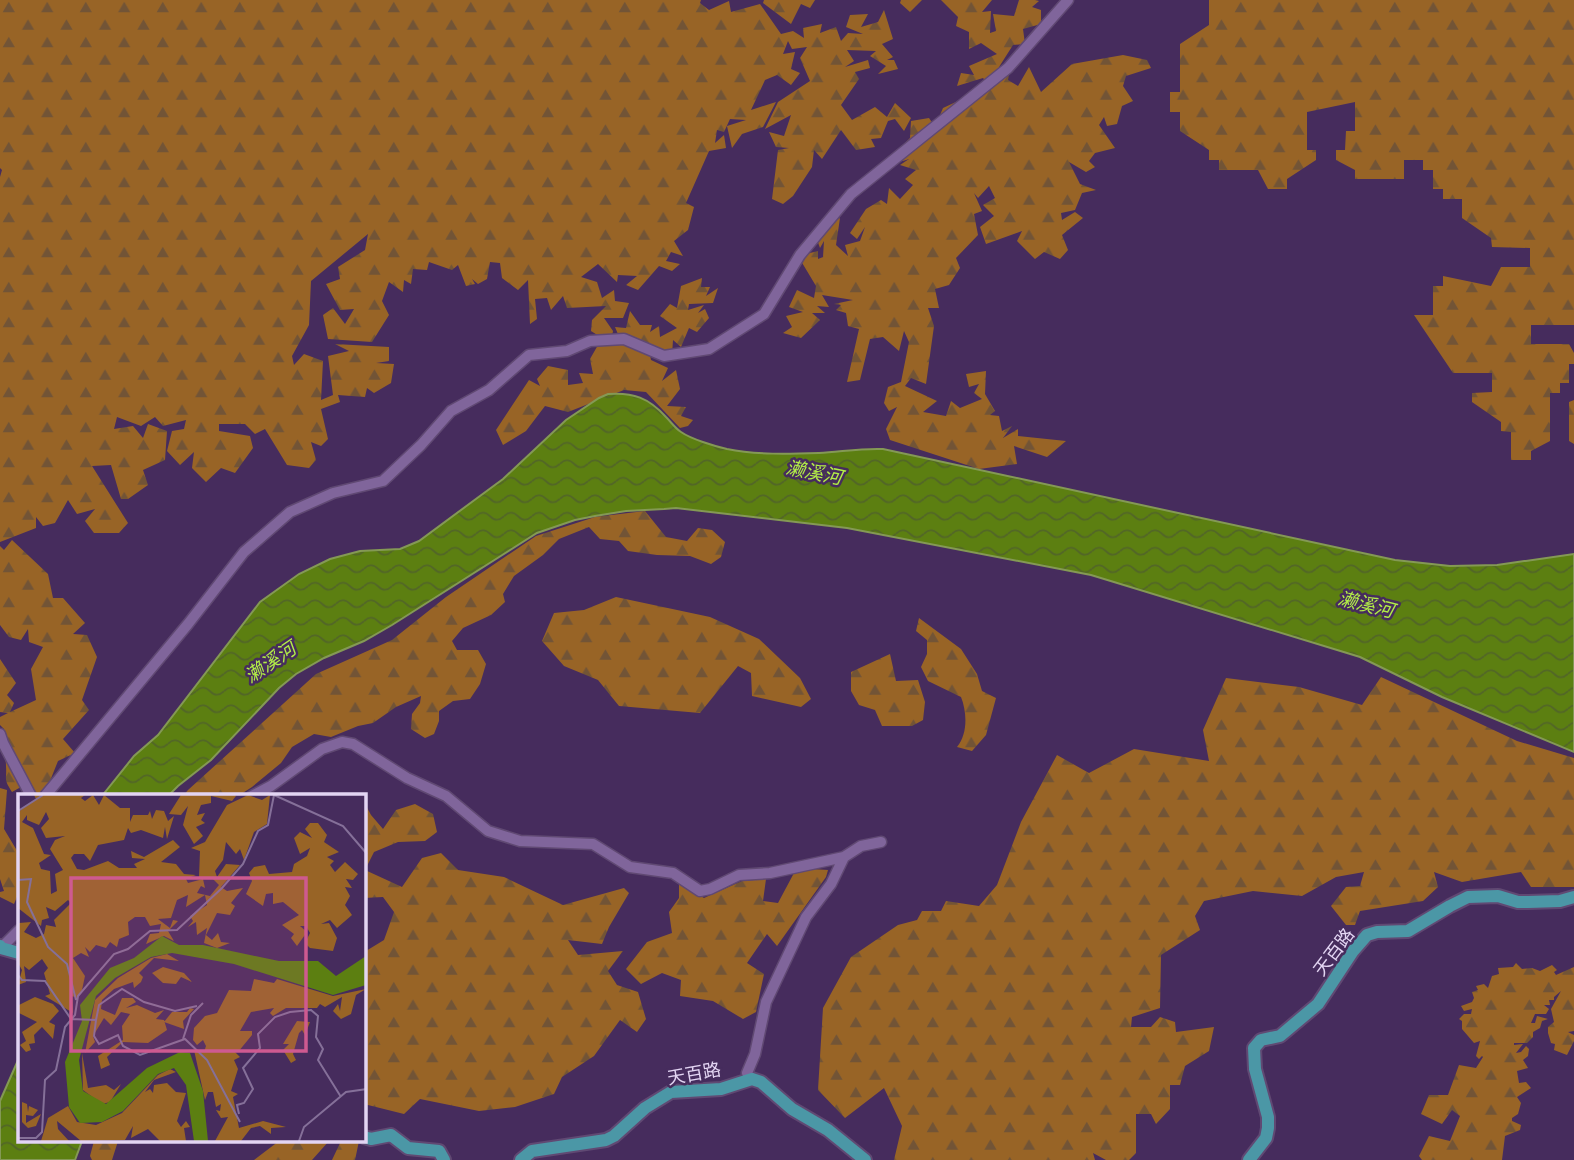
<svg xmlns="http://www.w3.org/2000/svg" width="1574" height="1160" font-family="Lato,'Noto Sans SC',sans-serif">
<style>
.forest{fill:url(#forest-firs)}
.water{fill:url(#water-waves);stroke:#849955;stroke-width:2}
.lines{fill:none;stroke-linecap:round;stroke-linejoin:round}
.minor-casing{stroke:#604973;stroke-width:13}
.major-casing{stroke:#604973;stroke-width:16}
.minor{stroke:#80659b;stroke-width:10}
.major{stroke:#4b97a6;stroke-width:12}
.labels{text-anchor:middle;stroke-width:5;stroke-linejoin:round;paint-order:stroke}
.street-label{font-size:18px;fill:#e3d5f3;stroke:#462c5d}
.water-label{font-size:19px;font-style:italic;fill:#b3ef47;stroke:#462c5d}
.inset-road{fill:none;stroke:#857099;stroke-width:2}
.view{fill:#ce5a90;fill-opacity:0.15;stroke:#ce5a90;stroke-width:3.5}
.inset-edge{fill:none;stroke:#e3d5f3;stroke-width:3.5}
</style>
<defs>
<pattern id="forest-firs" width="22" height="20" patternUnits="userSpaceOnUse" patternTransform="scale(1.75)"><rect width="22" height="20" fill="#986426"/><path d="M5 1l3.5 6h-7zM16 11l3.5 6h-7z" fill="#725436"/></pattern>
<pattern id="water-waves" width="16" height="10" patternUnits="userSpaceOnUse" patternTransform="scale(1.75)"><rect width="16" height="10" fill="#5c7f11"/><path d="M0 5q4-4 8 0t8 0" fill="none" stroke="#526627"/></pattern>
</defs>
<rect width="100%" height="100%" fill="#462c5d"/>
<!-- forest -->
<path class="forest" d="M0,0H701L700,3L709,10L729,1L731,12L760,4L781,34L793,31L804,38L803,28L822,24L820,33L836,27L841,41L848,33L863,34L846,27L850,15L868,14L861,27L878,22L884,10L893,39L882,44L893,57L887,60H894L898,69L878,74L886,66L870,56L876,51L847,50L854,61L845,67L868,60L870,68L855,72L859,79L841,105L852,120L875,107L887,117L895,103L911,118L904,131L895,119L888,121L881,138L871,139L875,147L856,150L841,130L822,159L814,150L812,167L793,196L783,204L772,199L778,150L789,148L776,147L769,132L784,136L791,115L765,129L778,102L810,81L800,58L807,47L792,49L788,41L783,54L795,52L791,69L800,73L791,85L777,75L765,80L751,110L776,102L763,127L742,134L732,148L727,126L746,120L730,119L724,132L717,130L715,143L724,135L726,148L709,151L686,203L694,207L688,230L674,241L683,256L671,252L666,261L680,264L672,271L659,266L638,290L626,285L637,276L618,275L617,282L598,264L581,277L597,282L602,298L614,290L615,301L629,303L623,318H604L613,331L611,342L620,339L615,327L626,328L630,311L640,325H652L650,332L659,326L660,337L677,328L660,316L670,304L677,308L681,286L702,278L701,287H710L706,296L718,288L713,303L689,304L688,310L704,305L698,313L705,309L709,318L697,332L689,328L681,347L673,340L672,355L648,345L651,360L668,368L662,381L676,370L680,389L667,406L686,407L681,416L693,420L688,426L680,428L646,392L624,390L568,412L545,406L526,431L503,445L496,430L529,380L540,386L537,379L548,366L568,370V385L583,383L579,373L593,374L590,359L602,338L591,331L592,320L606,306L567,308L563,296L551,310L547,298L535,299L537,319L530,324L528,280L518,290L502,278L500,263L490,262L487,279L478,284L472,279L475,284L466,286L458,265L452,270L429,262L427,270L413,269L411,284L404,280L403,292L389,282L382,301L389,315L372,342L328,339L323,315L333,308L345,324L354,309L340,310L326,284L340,279L338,267L365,250L368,234L311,281L309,325L292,356L294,365L304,354L323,361L321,400L333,395L328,356L349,351L335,344L389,347V361L376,363L394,364L391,383L374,393L367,388L365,397L338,395L340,402L321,409L328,439L321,446L311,442L316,460L309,468L287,465L265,429L255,434L245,424H219V431L250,436L253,448L235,473L221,468L206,482L192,468L194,452L180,465L167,451L172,431L184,429L186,420L163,426L155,417L141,426L117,417L114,429L133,426L143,438L148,424L167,431L165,460L143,470L148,485L128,499H121L111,465L92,466L128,523L119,533H94L85,521L95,509L77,514L68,500L55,523L43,526L36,517V528L0,542V177L2,170L0,168Z
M764,0H815L810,8L801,4L791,24L763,3Z
M901,0H992L982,12L991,11L990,33L996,31L993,14L1014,16L1019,0H1035L1039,1L1032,7L1041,10V24L1023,29L1025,44L1013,45L999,67L1011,64L1008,80L1018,86L1029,67L1041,92L1072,64L1123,55L1147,60L1151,68L1126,76L1123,86L1133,101L1122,106L1117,124L1107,126L1104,117L1099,125L1115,148L1095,153L1089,161L1095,167L1086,172L1069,162L1080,184L1096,190L1082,193L1075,210L1061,213L1062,220L1075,212L1083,218L1062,235L1068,250L1060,259L1044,252L1035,259L1017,241L1022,231L986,244L980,227L994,216L983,205L995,198L989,186L978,198L974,193L982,211L974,214L978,235L956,258L960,268L949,285L935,289L939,308H928L934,326L926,384L911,378L905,386L937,401L923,412L946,416L951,401L960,408L982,399L974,393L979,384L969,387L966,374L986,371L985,394L995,411L990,415L999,416L1002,431L1012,426L1003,438L1018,429V436L1066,441L1047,457L1014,446L1017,464L979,469L890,440L886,429L897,407L889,411L884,403L888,387L901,382L909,342L904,331L899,351L883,337L870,339L860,380L847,382L859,329L848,326L846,313L836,310L841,305L834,304L853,300L822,295L829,307L817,306L825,313H812L820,320L801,338L783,333L792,327L786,316L803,312L789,307L797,290L814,298L816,286L798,256L818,251V259L823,257L824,241L820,248L815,234L840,218L836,245L848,256L845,245L860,241L865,227L857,239L850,233L866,209L881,200L887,204L889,188L900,199L913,185L905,179L916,170L900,165L909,159L903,161L894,155L910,138L911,121L929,118L935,127L943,108L990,86L983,78L957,86L961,73L974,75L969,66L997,54L981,43L969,49V32L956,26L958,17L941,0H922L910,12L900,3Z
M1209,0H1574V325H1531V344H1569L1574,353V364H1569V383H1560V393H1550V441L1531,451V460H1511V432L1501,431V422L1472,402V393L1492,392V373H1453L1414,315H1433V286H1443V276L1491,286L1501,267H1530V248L1492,247L1491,238L1462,218V199H1443V189H1433V170H1423V160H1404V179H1355V170L1336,160V150H1345L1346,131H1355V102L1307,112V150H1316V160L1287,179V189H1268L1258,170H1219V160H1209V150L1180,131V112H1170V92H1180V44L1209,25Z
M1574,400V444L1569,441V402Z
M645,511L666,537L687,541L698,528L712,530L725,542L721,557L711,564L690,556L657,555L628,551L619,541L600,539L589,527L559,539L543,555L514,576L503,594L505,602L491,615L463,628L452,641L457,650H478L486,664L480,684L470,699L453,701L439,711V721L434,734L425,738L411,729L412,714L420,703L421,696L396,707L373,723L358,726L331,737L314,734L292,747L281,763L252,787L238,796H183L188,790L316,674L392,640L446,597L536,536L595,517Z
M12,540L48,574L53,598H63L85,623L73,634L87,635L97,657L82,700L89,710L63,739L75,753L58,761L44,796H30L28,783L12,792C3,778 7,781 6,766C6,753 0,745 4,729L0,725V717L8,713L0,712V659L16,683L7,695L14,703L10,712L36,700L31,669L43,647L29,642L28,629L21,640L9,637L0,625V546L4,550Z
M616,597L710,617L759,639L800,678L811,699L801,707L752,696L751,673L738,666L700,713L619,706L598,680L564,666L542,641L554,613L584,610Z
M919,618L961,649L977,674L982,691L996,698L986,735L972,751L957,747C968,734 967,712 961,697L928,681L921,667L927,654V640L916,631Z
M890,654L896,681L918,680L925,702L923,720L912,726H882L875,710L859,705L851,691V672Z
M1381,677L1517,741L1574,758V887H1531L1521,872L1462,882L1434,872L1438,887L1423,901L1360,911L1355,925H1346L1331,906L1346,887L1360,886L1364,872L1336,877L1302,896L1253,891L1204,901L1195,916L1200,930L1161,955L1160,1008L1132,1017L1131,1027H1151L1160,1017L1175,1022L1176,1032L1214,1027L1209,1051L1185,1066L1180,1085H1170V1109L1156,1124L1151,1114H1136V1153L1129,1160H1106L1093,1153L1095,1160H894L902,1126L884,1088L845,1118L818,1090L823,1008L851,957L898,925L917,920L922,911H941L946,901L979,906L997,885L1021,822L1057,755L1089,773L1134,749L1209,761L1203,730L1226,678L1299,687L1362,705Z
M0,788L7,790L4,829L19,854V892L14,904L0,897V892L4,891L0,879Z
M364,802L371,815L383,829L396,810L415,804L433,814L437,832L425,841L398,842L374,852L365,870L402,887L422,858L441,853L458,870L504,877L563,905L624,888L629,893L609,927L602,944L568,940L578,955L623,951L608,971L617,985L638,992L646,1019L637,1032L620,1020L594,1056L562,1077L554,1094L515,1107L479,1111L420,1099L404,1114L364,1104V956L366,951L384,940L394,912L383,897L364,898Z
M811,869L828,870L826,877L777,946L767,934L747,963L764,974L756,1012L743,1019L713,1001L680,996L681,980L662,973L641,984L626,969L647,942L672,933L669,912L679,898V884L704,898L742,881L766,879L763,901L778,903L794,873Z
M1516,963L1522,969L1532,968L1540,971L1552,965L1557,970L1554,972L1556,975L1574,967V1031L1568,1032L1574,1035V1041L1567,1055L1554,1050L1555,1044L1551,1043L1548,1033V1027L1554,1022L1551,1009L1561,991L1554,997V1000H1549L1550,1005H1544L1549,1009L1546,1014H1535L1531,1023H1535L1537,1016L1548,1019L1542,1021L1540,1028L1533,1032V1037L1527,1043H1514V1045L1523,1044L1516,1053L1521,1052L1526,1046L1529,1049L1528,1056L1523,1060L1528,1068L1517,1071L1519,1083L1526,1082L1531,1088L1517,1097L1521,1103L1518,1114L1512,1118V1121L1521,1125L1520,1130L1505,1136L1502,1160H1422L1419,1156L1429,1136L1450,1141L1460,1116L1452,1110L1442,1124L1421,1114L1429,1095H1448L1459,1065L1476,1068L1483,1057L1482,1056L1479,1059L1476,1056L1480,1041L1474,1043L1462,1029V1021L1459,1019L1464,1014H1471L1472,1009L1464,1011L1461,1006L1472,1002L1474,998L1472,992L1478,990L1476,986L1484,984L1488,988L1492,976L1499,974L1498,968L1513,967Z
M94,1141H118L112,1160H92L90,1156Z
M279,1141H329L312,1160H254Z
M341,1141H359L355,1160H332Z"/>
<!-- water -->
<path class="water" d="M608,394C633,392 649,398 666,417C671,422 675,428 681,432C691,439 714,446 727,449C756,455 789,454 819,453C840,452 861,448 883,449L1395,560L1450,566L1497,565L1574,554V752L1442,697L1360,657L1091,575L847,528L676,508L664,509L626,511L595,516L575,520L537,533L392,625L364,641L324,658L296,674L279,688L211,760L178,786L168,796H102L134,756L158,735L260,602L299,574L330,559L360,551L400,549L419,541L503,479L566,420L599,398Z
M19,1058V1141H82L75,1160H0V1101Z"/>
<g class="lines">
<!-- minor casing -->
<g class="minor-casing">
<path id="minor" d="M0,734L3,743L31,796
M45,796L188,624L244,552L290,512L333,493L383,481L421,445L451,411L489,390L529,355L567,351L590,341L624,339L664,356L709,349L764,314L800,255L851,194L1008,68L1068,0
M252,796L271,786L322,749L342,742L353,744L407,778L446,796L488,831L520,841L593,844L630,867L673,873L700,891L710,889L739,875L770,873L844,857
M0,949L19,930
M752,1079L747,1073L755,1054L766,1002L806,917L831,884L844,857L861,846L881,842"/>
</g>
<!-- major casing -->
<g class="major-casing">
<path id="major" d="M0,946L1,948L19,953
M364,1137L371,1139L391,1135L408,1148L439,1151L444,1160
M521,1160L532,1151L606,1140L614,1136L645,1108L671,1092L721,1089L752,1079L761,1082L792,1109L828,1130L865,1160
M1249,1160L1266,1138L1268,1128V1117L1255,1069L1254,1048L1261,1040L1280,1036L1318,1004L1353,951L1367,935L1377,932L1408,931L1450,906L1468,897L1498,896L1518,902H1528L1560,901L1574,897"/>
</g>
<!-- minor -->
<use href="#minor" class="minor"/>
<!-- major -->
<use href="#major" class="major"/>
</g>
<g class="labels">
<!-- street labels -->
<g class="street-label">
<text transform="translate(1334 952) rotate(-53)" y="6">天百路</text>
<text transform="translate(694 1074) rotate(-10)" y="6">天百路</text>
</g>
<!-- water labels -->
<g class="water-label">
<text transform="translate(814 472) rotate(11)" y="7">濑溪河</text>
<text transform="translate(1366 604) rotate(14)" y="7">濑溪河</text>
<text transform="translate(270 662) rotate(-34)" y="7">濑溪河</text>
</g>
</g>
<!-- overview -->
<g transform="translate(18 794)">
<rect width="348" height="348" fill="#462c5d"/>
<path d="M16,1H67L63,4L67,7L75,1L81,11L86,1L102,14H112V28L115,21H130L132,17L134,25L138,16L146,17L150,27L156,22L149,45L147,33L145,44L123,36L113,39L110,34L106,46L80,51L72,67L66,60H56L53,64L59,75L66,76L90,67L101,74H119L116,70L127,65L114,64L113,57L126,63L155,46L162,53L143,68L158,70L166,80L178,81L168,85L170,89L185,85L187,94L183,92L179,99L192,102L201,91L194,84L181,83L182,57L173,54L187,48L209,11L230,1L244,6L252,1L249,30L236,38L226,66L222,55L218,60L208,48L205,66L197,77L199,83L208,70L222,71L203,93L209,97L225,94L213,109L217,112L212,121L199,119L188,141L194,146L200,139L203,148L212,149L199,154L186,149L189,134L179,141L178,128L170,133L175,127L172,122L189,111L187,101L168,113L170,101L159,106L153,124L140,125L152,134L155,126L160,127L150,137L156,147L146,142L128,150L132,140L141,139L143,130L132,132L127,123H117L110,128L111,141L101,145L99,153L92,148L88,154L78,151L72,158L67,153L71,163L63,159L55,164L67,182L64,196L59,204L54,202L55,219L27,202L32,200L26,179L30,174L24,165L11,176L6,172L8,188L0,191L4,176L0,169L1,129L13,128L6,138L18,144L26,140L28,131L38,133L36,126L53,109L50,106L37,117L28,113L31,124L24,126L23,132L0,114V18L18,5ZM28,18L31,25L23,34L28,44L47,42L37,46L32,55L45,76L37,80L39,97L33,100L32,77L23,75L21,69L33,61L26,60L15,34L4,28L9,21V26L21,31ZM163,1H217L218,2L214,7L193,2V9L183,11L179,21L187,19L183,26L187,29L178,33L185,42L176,50L165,31L170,12L163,21L151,20ZM292,29H300L309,41L306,48L321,58L309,63L316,67L312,71L317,78L327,68L340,80L335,86L328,85L334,94L327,93L332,102L327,111L334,121L319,134L312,126L303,130L311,129L319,144L315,157L292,154L287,149L292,139L288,132H282L289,138L279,152L273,144L276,140L264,131L281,121L265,108L255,110V99L248,100L245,112L228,100L234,87L231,79L236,73L247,71L251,80L274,78L276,70L289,62L292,54L282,60L276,44L282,38L294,44L287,35ZM149,160L161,167L136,164L121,179L125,183L123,188L116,194L115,188L96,195L84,206L83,215L97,221L104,204H115L118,208L108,214L119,211L137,219L146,216L138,225L146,226L149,236L130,249L105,248L89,263L92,271L83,275L80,262L105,246L104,232L112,220L103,218L93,231L86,224L75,242L77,248L67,259L77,206L100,184L133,164ZM145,173L166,179L174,188L163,183L158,190L145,189L134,179ZM236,185L256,189L259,185L315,202L348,195L338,201L333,220L323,225L315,217L320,210L322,217L324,203L307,213L302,210L299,214H268L255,222L252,219L256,214L233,218L222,237H234V241L220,258L216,257L222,263L216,266L220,275L213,297L220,300L215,303L221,334L245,327L268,333L253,334V340L242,332L233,334L223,347H197L210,323L203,324L198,316L202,317L203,310L198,313L195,298H190L187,306L176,256L186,258L188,252L185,246L179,251L175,246L176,234L187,222L199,219L211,196L233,197ZM17,203L35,210L41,217L31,228L37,231L35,245L24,233L16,241L17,249L11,250L13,256L8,258L2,251L8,247L4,238L19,228L1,219V211ZM172,214L176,215L165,227L166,235L146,228L154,218H169ZM279,227L292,228L287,241L284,236L281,239L275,260L278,266L273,269L265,256L271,250H265ZM64,259L70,294L88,291L96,296L103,290L92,308L84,310L65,296ZM152,275L158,278L136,286L127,298L132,295L135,299L136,291L149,289L158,298L168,299L159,327L163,333L168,327L172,333L166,334L168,347H142L130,335L113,344L115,332L107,346L63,347L39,327L40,335L51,347H23L30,324L50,312L59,328L78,331L104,319L140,281ZM4,308L9,310L10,318L11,312L20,316L15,322L8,321V329L23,320L18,332L10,334L4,328Z" fill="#986426" fill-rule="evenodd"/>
<path d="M144,142L161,151H185L261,167H300L318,182L348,162V191L315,201L216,170L154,159L133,163L97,184L78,202L61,266L65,297L88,310L129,274L162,258L172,259L185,297L190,347H176L168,291L156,274L140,280L105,317L84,328L62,329L51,313L47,268L64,227L62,211L92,174L116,164Z" fill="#5c7f11"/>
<path class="inset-road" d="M256,1L325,32L349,60M0,17L25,1M0,86L13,85L9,108L30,153L49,170L58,206M0,181L4,186L27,187L53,225L78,226L76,242L81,250L100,241L105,252L122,261L167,245L189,266L222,328M78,226L81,211L104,195L126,208L157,217L179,212M165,245L173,221L185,209M221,320L219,311L226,309L235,295L225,274L242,254L240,240L257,223L272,218L293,216L300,222L298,243L305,255L300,266L323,303M0,344H18L24,338L27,286L38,276L47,233L57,221L60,202L96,160L110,155L132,137L159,136L204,94L225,70L240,37L250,31L256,1M281,347L286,333L328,298L349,295"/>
<path class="view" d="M53,84H288V257H53Z"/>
<rect width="348" height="348" class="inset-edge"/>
</g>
</svg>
